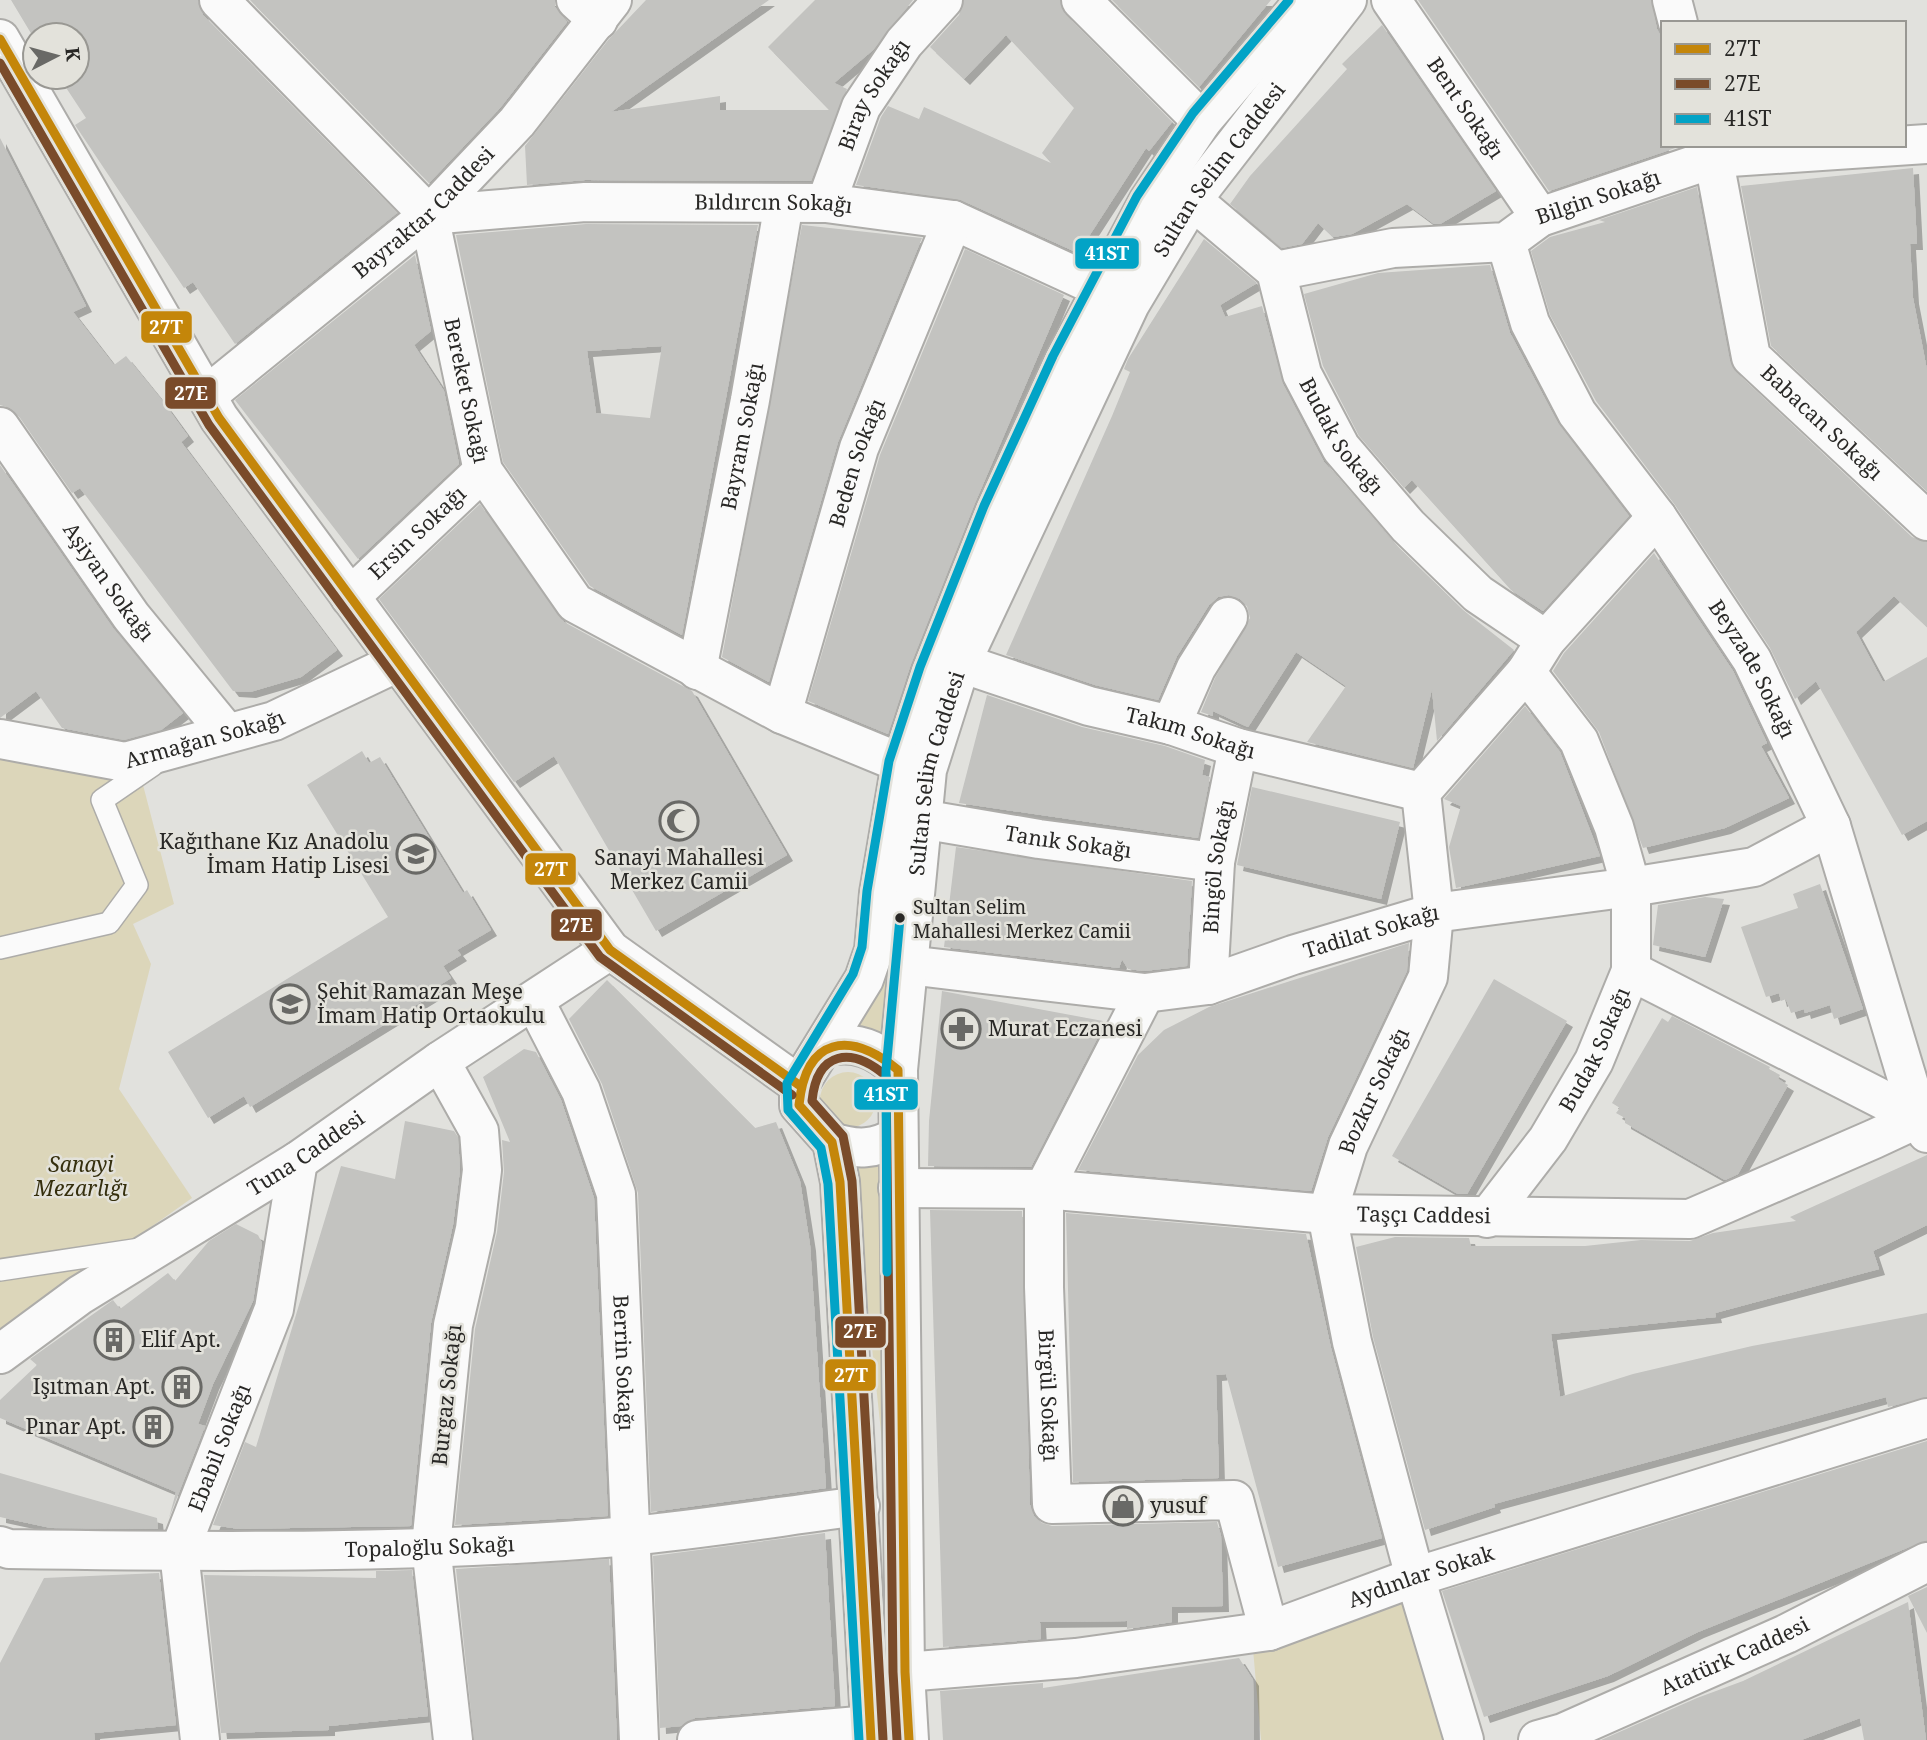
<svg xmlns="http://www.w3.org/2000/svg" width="1927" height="1740" font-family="'Noto Serif',serif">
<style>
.green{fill:#dcd6ba}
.building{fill:#c3c3c0;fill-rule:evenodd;filter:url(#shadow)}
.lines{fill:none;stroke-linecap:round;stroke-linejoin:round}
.lane-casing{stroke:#adaca9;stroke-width:24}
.street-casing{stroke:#adaca9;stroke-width:42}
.secondary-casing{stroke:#adaca9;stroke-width:42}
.lane{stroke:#fafafa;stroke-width:21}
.street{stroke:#fafafa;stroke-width:38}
.secondary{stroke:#fafafa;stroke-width:38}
.bus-1-casing{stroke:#e3e2db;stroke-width:14}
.bus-2-casing{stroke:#e3e2db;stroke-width:14}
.bus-3-casing{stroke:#e3e2db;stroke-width:14}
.bus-1{stroke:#c4860a;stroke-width:9}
.bus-2{stroke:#7a4b2a;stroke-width:9}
.bus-3{stroke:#02a3c6;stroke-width:9}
.bus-dot{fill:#292826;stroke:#e3e2db;stroke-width:2.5}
.labels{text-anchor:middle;stroke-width:5;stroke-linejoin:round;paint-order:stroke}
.bus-label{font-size:19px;fill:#292826;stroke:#e3e2db;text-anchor:start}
.street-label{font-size:21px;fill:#292826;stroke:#e3e2db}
.poi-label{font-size:21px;fill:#292826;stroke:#e3e2db;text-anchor:start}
.park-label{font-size:21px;font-style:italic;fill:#352f0e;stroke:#e3e2db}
.line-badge{stroke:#e3e2db;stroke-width:2.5}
.badge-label{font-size:19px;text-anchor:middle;font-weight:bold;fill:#fff}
</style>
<defs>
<filter id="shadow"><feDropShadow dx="6" dy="6" stdDeviation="0" flood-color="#0004"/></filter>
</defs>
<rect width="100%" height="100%" fill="#e1e1dd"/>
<!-- green -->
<path class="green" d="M0,755L143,785L174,904L133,924L151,964L119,1089L192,1198L0,1334Z
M889,964V1040L848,1029Z
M820 1100a28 28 0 1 1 56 0a28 28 0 1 1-56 0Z
M885,1154L884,1460L852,1160Z
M1409,1588L1454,1740H1261L1253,1649Z"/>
<!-- building -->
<path class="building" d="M11,0H198L203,15L397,213L235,344L193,282L184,288L75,125L86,118L59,77H77V35H35V40Z
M250,0H555V7L567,22L500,108L429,183Z
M646,0H769L611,112L720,96V110H829L768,47L815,0H913L873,50L834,83L847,89L811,181L585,180L527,185L525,146L609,39Z
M964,0H1060L1066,15L1172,122L1149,151L1146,148L1078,253L961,200L856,185L881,117L888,106L919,119L924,107L1051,163L1042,153L1074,108L1006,35L964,79L930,47L959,15Z
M1112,0H1271L1199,87Z
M1418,0H1651L1657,29L1663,39V145H1684L1549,191Z
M1382,25L1496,191L1440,224H1434L1407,204L1352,234L1333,237L1318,223L1302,244L1282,248L1230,204L1250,176L1347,69L1342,64Z
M0,138L86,306L73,312L114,365L126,356L161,399L188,436L181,442L337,650L301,677L250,692L233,691L80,488L72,493L18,415L10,408L0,405Z
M1913,168L1917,244H1910L1913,298L1927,370V491L1771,346L1741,186Z
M1697,187L1730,361L1736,372L1912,537L1927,542V627L1894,596L1856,632L1883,682L1927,657V821L1902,835L1816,681L1795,699L1770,648L1675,505L1596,401L1550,315L1531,251L1550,237L1605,222L1599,220Z
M586,224L758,225L682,635L590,586L503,462L456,235ZM662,346L650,418L596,413L587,351Z
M802,225L922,238L838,442L769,682L722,657Z
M1204,239L1257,283L1220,305L1225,317L1262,306L1283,384L1324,462L1393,542L1463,610L1514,650L1437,741L1432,689L1413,768L1307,742L1346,686L1296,652L1248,727L1213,711V716L1201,712L1215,678L1250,618L1247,606L1240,599L1229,595L1218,597L1209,605L1177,656L1158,700L1095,685L1006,655L1112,416L1130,372L1124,369L1128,359Z
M965,249L1064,295L975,503L911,664L888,734L808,701L880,455Z
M415,255L431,331L414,345L444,391L459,464L358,559L235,400Z
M1490,265L1510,333L1558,423L1629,516L1543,611L1511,590L1412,480L1404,488L1359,436L1323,366L1304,294L1378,273Z
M0,465L113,628L183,713L161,730L124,740L62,728L36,691L0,718Z
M480,504L564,622L692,691L787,855L656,931L554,756L514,782L379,599Z
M1654,553L1733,671L1767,743L1761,746L1789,798L1725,828L1643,848L1599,732L1553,671L1564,653Z
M987,695L1082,727L1165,746L1205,760L1202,775L1210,777L1198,838L959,803Z
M1525,706L1560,752L1600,856L1456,888L1449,847L1461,806L1444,799Z
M362,751L369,763L380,757L463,893L467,890L491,930L457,950L461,955L443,966L451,978L432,990L434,994L250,1107L244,1096L208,1118L168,1052L388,917L307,785Z
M1252,787L1400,822L1381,899L1237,865Z
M956,847L1192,881L1187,966L1144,971L1128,969L1122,959L1119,968L944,947Z
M1820,884L1863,1009L1834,1019L1830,1005L1805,1013L1804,1009L1791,1013L1786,999L1781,1001L1779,993L1766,997L1741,927L1798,908L1793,894Z
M1705,897L1724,899L1705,957L1653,945L1658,905Z
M1409,943L1407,971L1328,1137L1311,1191L1078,1170L1138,1055L1164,1030L1209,1007Z
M1494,979L1567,1021L1467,1194H1458L1392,1156Z
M607,980L755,1128L776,1122L800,1181L810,1245L826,1488L651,1512L638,1193L602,1084L569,1019Z
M942,991L1103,1021L1098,1037L1031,1167L928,1166L929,1121Z
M1672,1016L1770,1067L1769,1069L1780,1075L1778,1079L1788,1085L1738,1174L1725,1180L1625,1123V1118L1616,1113L1620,1108L1612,1103L1662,1018L1668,1022Z
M524,1049L536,1052L561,1100L594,1198L608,1516L455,1525L475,1329L497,1232L504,1172L502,1140L510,1142L483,1077Z
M405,1121L454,1131L458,1137L460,1170L453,1225L431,1323L411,1526L239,1529L213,1525L245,1442L256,1447L341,1166L395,1179Z
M1927,1155V1225L1873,1251L1879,1269L1715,1313L1716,1317L1551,1334L1560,1397L1633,1374L1752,1346L1927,1313V1397L1888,1407L1886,1397L1494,1504L1495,1507L1425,1530L1373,1337L1356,1247L1395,1237L1469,1238L1471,1246H1585L1641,1240L1690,1241L1713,1233L1796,1221L1790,1217Z
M930,1210L1022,1211L1030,1505L1034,1516L1042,1523L1052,1526L1217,1522L1221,1536L1223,1606L1172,1607V1622L1127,1629V1621L1040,1622L1041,1639L943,1647Z
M1066,1213L1306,1234L1331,1348L1382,1538L1278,1567L1226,1374L1216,1375L1219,1478L1073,1482Z
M236,1224L258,1235L262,1243L253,1301L213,1384L198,1424L205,1426L169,1518L176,1492L0,1418V1400L37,1365L30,1359L113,1300L120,1309L168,1273L175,1281L209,1241Z
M1927,1441V1540L1698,1632L1608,1676L1484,1717L1442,1591Z
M0,1473L157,1518L158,1529L51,1528L0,1517Z
M825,1533L835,1706L695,1718L681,1726L660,1728L653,1556Z
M609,1559L617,1740H474L456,1569Z
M412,1570L428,1716L329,1726V1730L221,1733L204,1575L376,1578V1571Z
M159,1573L176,1725L94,1733L95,1740H0V1663L44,1578Z
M1927,1587V1633L1908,1596Z
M1908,1602L1926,1740H1864L1860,1718L1801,1740H1601L1697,1698L1743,1681Z
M1239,1658L1253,1680L1254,1740H943L940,1691L1043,1683V1688Z"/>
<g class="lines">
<!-- lane casing -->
<g class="lane-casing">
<path id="lane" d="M0,948L109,923L137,885L102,800L153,765
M0,1270L140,1249"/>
</g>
<!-- street casing -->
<g class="street-casing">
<g id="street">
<path id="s1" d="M219,0L429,215L483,471L575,603L782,714L901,763"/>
<path d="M576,0L598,20"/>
<path d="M1081,0L1202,121"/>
<path id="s2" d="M1391,0L1540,217"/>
<path d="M1672,0L1678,23"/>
<path id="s3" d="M1711,145L1751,357L1927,521"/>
<path id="s4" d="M1192,200L1276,271L1302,374L1341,448L1408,526L1478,594L1546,640"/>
<path id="s5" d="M826,203L861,107L904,43L943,0"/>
<path id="s6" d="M429,215L585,202L826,203L953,220L1101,288"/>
<path id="s7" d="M1506,242L1530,323L1577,413L1657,517L1752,660L1831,826L1919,1118L1927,1133"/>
<path id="s8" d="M1276,271L1393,248L1506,242L1540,217L1715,158L1927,144"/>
<path id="s9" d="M0,427L131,616L226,732"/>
<path id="s10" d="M350,597L483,471"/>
<path id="s11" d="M961,663L1089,706L1171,725L1238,748L1421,792"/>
<path id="s12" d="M697,670L750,400L784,203"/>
<path id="s13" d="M782,714L859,448L953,220"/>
<path d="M1171,725L1196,668L1228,617"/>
<path id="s14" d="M0,739L125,762L274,721L398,662"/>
<path id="s15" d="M921,819L1039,839L1215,862"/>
<path id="s16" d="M908,965L1145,993L1208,985L1293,955L1434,913L1631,887L1754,867L1831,826"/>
<path d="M1631,971L1919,1118"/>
<path id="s17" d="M1208,985L1215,862L1238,748"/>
<path id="s18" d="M1145,993L1044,1189V1287L1052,1504L1234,1500L1269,1631"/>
<path id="s19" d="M535,1002L581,1091L616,1194L639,1740"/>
<path d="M440,1061L479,1131L482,1170L475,1229L453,1325L431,1546L453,1740"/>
<path id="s20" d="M1487,1218L1548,1139L1594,1061L1631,971V887L1614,827L1579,741L1526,672"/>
<path id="s21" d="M0,1546L9,1549C215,1552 423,1554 629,1536C706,1529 783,1516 860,1506"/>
<path id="s22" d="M905,1672L1076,1658L1269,1631L1415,1577L1927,1418"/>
<path id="s23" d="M200,1740L179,1552L274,1309L298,1161"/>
<path d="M697,1740L870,1725"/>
<path id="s24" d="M1464,1740L1415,1577L1352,1342L1327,1214L1348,1146L1428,977L1434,913L1421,792L1526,672L1546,640L1657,517"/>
</g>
</g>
<!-- secondary casing -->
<g class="secondary-casing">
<g id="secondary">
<path d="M0,39L219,418L610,950L799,1085"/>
<path id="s25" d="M206,396L429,215L517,122L612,0"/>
<path d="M824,1047C854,1040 877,1048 898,1070"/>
<path d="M832,1142C856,1150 876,1150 897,1136"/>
<path id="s26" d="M898,1188L1044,1189L1327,1214L1690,1219L1874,1139L1919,1118L1927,1111"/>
<path id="s27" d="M0,1354L80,1295L298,1161L440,1061L610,950"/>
<path d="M871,1740L840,1182L832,1142L799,1105V1085L864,979L874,950L879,893L901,763L931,672L995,511L1064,361L1148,202L1202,121L1305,0"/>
<path id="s28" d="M909,1740L905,1672L898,1070L927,770L961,663L1130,304L1192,200L1347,0"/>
<path id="s29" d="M1538,1740L1563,1733L1786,1634L1927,1562"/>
</g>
</g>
<!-- lane -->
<use href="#lane" class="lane"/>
<!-- street -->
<use href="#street" class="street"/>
<!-- secondary -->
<use href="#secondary" class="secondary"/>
<!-- bus-1 casing -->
<g class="bus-1-casing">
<path id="bus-1" d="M0,39L219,418L610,950L799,1085
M871,1740L840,1182L832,1142L799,1105C806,1037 849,1030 898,1070L905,1672L909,1740"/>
</g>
<!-- bus-2 casing -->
<g class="bus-2-casing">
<path id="bus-2" d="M0,63L209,425L600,957L792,1095
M883,1739L852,1181L843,1136L812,1101C817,1051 851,1046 886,1076L893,1672L897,1740"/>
</g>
<!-- bus-3 casing -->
<g class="bus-3-casing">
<path id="bus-3" d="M887,1272L886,1070L900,918
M859,1740L828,1184L821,1148L788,1110L787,1083L853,974L862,947L867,891L889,761L920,667L984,506L1053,356L1137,196L1193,113L1289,0"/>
</g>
<!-- bus-1 -->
<use href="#bus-1" class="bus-1"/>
<!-- bus-2 -->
<use href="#bus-2" class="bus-2"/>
<!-- bus-3 -->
<use href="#bus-3" class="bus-3"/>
</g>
<!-- icons -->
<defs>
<g id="mosque-ring" transform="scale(2.0125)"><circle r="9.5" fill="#e3e2db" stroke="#696966" stroke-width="1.5"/><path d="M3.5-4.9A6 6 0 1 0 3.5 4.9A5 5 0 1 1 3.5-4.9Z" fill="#696966"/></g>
<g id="school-ring" transform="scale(2.0125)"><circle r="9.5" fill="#e3e2db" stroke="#696966" stroke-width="1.5"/><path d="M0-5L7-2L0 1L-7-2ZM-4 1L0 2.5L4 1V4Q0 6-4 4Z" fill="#696966"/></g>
<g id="pharmacy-ring" transform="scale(2.0125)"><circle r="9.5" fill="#e3e2db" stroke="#696966" stroke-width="1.5"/><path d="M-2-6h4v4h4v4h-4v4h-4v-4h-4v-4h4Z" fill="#696966"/></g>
<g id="building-ring" transform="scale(2.0125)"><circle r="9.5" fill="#e3e2db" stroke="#696966" stroke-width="1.5"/><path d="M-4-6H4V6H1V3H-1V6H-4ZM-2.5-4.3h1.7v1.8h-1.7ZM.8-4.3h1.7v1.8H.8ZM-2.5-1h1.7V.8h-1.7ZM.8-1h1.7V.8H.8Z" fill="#696966"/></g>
<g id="shop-ring" transform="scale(2.0125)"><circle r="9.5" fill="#e3e2db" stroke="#696966" stroke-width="1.5"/><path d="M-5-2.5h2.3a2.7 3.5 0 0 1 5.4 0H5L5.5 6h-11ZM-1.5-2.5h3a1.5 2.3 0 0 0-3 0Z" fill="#696966"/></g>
</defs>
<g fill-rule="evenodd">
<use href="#mosque-ring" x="679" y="821"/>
<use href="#school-ring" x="416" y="854"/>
<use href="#school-ring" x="290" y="1004"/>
<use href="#pharmacy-ring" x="961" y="1029"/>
<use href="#building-ring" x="114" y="1340"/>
<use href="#building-ring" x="182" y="1387"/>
<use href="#building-ring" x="153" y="1427"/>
<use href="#shop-ring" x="1123" y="1506"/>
</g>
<!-- markers -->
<circle class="bus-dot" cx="900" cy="918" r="6"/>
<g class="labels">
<!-- bus labels -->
<g class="bus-label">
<text x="913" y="914">Sultan Selim<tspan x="913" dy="24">Mahallesi Merkez Camii</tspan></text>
</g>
<!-- street labels -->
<g class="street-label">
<text dy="7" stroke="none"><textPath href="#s5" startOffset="119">Biray Sokağı</textPath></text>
<text dy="7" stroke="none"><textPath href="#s2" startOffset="131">Bent Sokağı</textPath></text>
<text dy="7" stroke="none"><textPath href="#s28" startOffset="1642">Sultan Selim Caddesi</textPath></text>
<text dy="7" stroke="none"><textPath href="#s8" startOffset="336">Bilgin Sokağı</textPath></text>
<text dy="7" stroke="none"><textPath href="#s6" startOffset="345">Bıldırcın Sokağı</textPath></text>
<text dy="7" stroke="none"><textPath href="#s25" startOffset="285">Bayraktar Caddesi</textPath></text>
<text dy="7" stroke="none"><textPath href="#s1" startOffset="480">Bereket Sokağı</textPath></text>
<text dy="7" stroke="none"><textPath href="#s3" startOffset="312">Babacan Sokağı</textPath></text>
<text dy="7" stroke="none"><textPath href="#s4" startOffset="290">Budak Sokağı</textPath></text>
<text dy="7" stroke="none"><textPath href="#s12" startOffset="238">Bayram Sokağı</textPath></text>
<text dy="7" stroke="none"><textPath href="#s13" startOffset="262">Beden Sokağı</textPath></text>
<text dy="7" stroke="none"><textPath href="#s10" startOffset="93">Ersin Sokağı</textPath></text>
<text dy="7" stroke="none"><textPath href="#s9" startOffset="189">Aşiyan Sokağı</textPath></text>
<text dy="7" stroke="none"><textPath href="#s7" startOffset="497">Beyzade Sokağı</textPath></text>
<text dy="7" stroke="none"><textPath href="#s11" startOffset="240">Takım Sokağı</textPath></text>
<text dy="7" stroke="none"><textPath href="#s14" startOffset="210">Armağan Sokağı</textPath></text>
<text dy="7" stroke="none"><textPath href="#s28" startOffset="970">Sultan Selim Caddesi</textPath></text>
<text dy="7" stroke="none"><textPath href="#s15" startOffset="149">Tanık Sokağı</textPath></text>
<text dy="7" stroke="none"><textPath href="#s17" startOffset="119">Bingöl Sokağı</textPath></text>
<text dy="7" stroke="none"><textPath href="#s16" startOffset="474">Tadilat Sokağı</textPath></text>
<text dy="7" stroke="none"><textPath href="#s20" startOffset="201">Budak Sokağı</textPath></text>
<text dy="7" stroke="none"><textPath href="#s24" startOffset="676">Bozkır Sokağı</textPath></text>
<text dy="7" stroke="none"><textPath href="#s27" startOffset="366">Tuna Caddesi</textPath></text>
<text dy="7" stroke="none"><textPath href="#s26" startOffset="527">Taşçı Caddesi</textPath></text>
<text dy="7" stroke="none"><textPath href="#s19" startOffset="378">Berrin Sokağı</textPath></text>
<text transform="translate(447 1395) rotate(-84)" y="7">Burgaz Sokağı</text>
<text dy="7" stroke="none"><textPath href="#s18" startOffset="427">Birgül Sokağı</textPath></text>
<text dy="7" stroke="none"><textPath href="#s23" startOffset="301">Ebabil Sokağı</textPath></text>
<text dy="7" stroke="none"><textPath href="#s21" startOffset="430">Topaloğlu Sokağı</textPath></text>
<text dy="7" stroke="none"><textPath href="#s22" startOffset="528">Aydınlar Sokak</textPath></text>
<text dy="7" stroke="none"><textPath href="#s29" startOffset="214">Atatürk Caddesi</textPath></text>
</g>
<!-- poi labels -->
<g class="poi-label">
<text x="389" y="849" text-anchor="end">Kağıthane Kız Anadolu<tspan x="389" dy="24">İmam Hatip Lisesi</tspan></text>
<text x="679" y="865" text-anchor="middle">Sanayi Mahallesi<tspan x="679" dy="24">Merkez Camii</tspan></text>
<text x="317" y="999">Şehit Ramazan Meşe<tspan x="317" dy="24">İmam Hatip Ortaokulu</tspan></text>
<text x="988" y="1036">Murat Eczanesi</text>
<text x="141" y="1347">Elif Apt.</text>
<text x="155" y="1394" text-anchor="end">Işıtman Apt.</text>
<text x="126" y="1434" text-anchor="end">Pınar Apt.</text>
<text x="1150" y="1513">yusuf</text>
</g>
<!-- park labels -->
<g class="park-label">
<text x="81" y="1172">Sanayi<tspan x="81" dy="24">Mezarlığı</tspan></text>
</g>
</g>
<g class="line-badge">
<rect x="1074" y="237" width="66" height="33" rx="7" fill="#02a3c6"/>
<rect x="140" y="310" width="53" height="34" rx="7" fill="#c4860a"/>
<rect x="164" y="376" width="53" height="34" rx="7" fill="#7a4b2a"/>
<rect x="524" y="852" width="53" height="34" rx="7" fill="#c4860a"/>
<rect x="550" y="908" width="53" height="34" rx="7" fill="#7a4b2a"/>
<rect x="853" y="1078" width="66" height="33" rx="7" fill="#02a3c6"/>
<rect x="834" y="1315" width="53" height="34" rx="7" fill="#7a4b2a"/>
<rect x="824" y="1358" width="53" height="34" rx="7" fill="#c4860a"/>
</g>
<g class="badge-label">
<text x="1107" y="260">41ST</text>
<text x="166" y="334">27T</text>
<text x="191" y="400">27E</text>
<text x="551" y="876">27T</text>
<text x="576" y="932">27E</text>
<text x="886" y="1101">41ST</text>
<text x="860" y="1338">27E</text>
<text x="851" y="1382">27T</text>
</g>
<!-- legend -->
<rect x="1661" y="21" width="245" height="126" fill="#e3e2db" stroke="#999893" stroke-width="2"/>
<rect x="1675" y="44" width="35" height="10" fill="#c4860a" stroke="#999893" stroke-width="2"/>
<text x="1724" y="56" font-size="21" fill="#292826">27T</text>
<rect x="1675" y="79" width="35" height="10" fill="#7a4b2a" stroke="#999893" stroke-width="2"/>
<text x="1724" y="91" font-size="21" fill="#292826">27E</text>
<rect x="1675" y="114" width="35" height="10" fill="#02a3c6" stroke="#999893" stroke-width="2"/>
<text x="1724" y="126" font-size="21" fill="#292826">41ST</text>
<!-- north arrow -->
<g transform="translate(56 56) rotate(84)"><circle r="33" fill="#e3e2db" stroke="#999893" stroke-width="2"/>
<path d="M0-5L12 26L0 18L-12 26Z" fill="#696966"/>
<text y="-10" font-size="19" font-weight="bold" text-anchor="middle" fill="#292826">K</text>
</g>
</svg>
